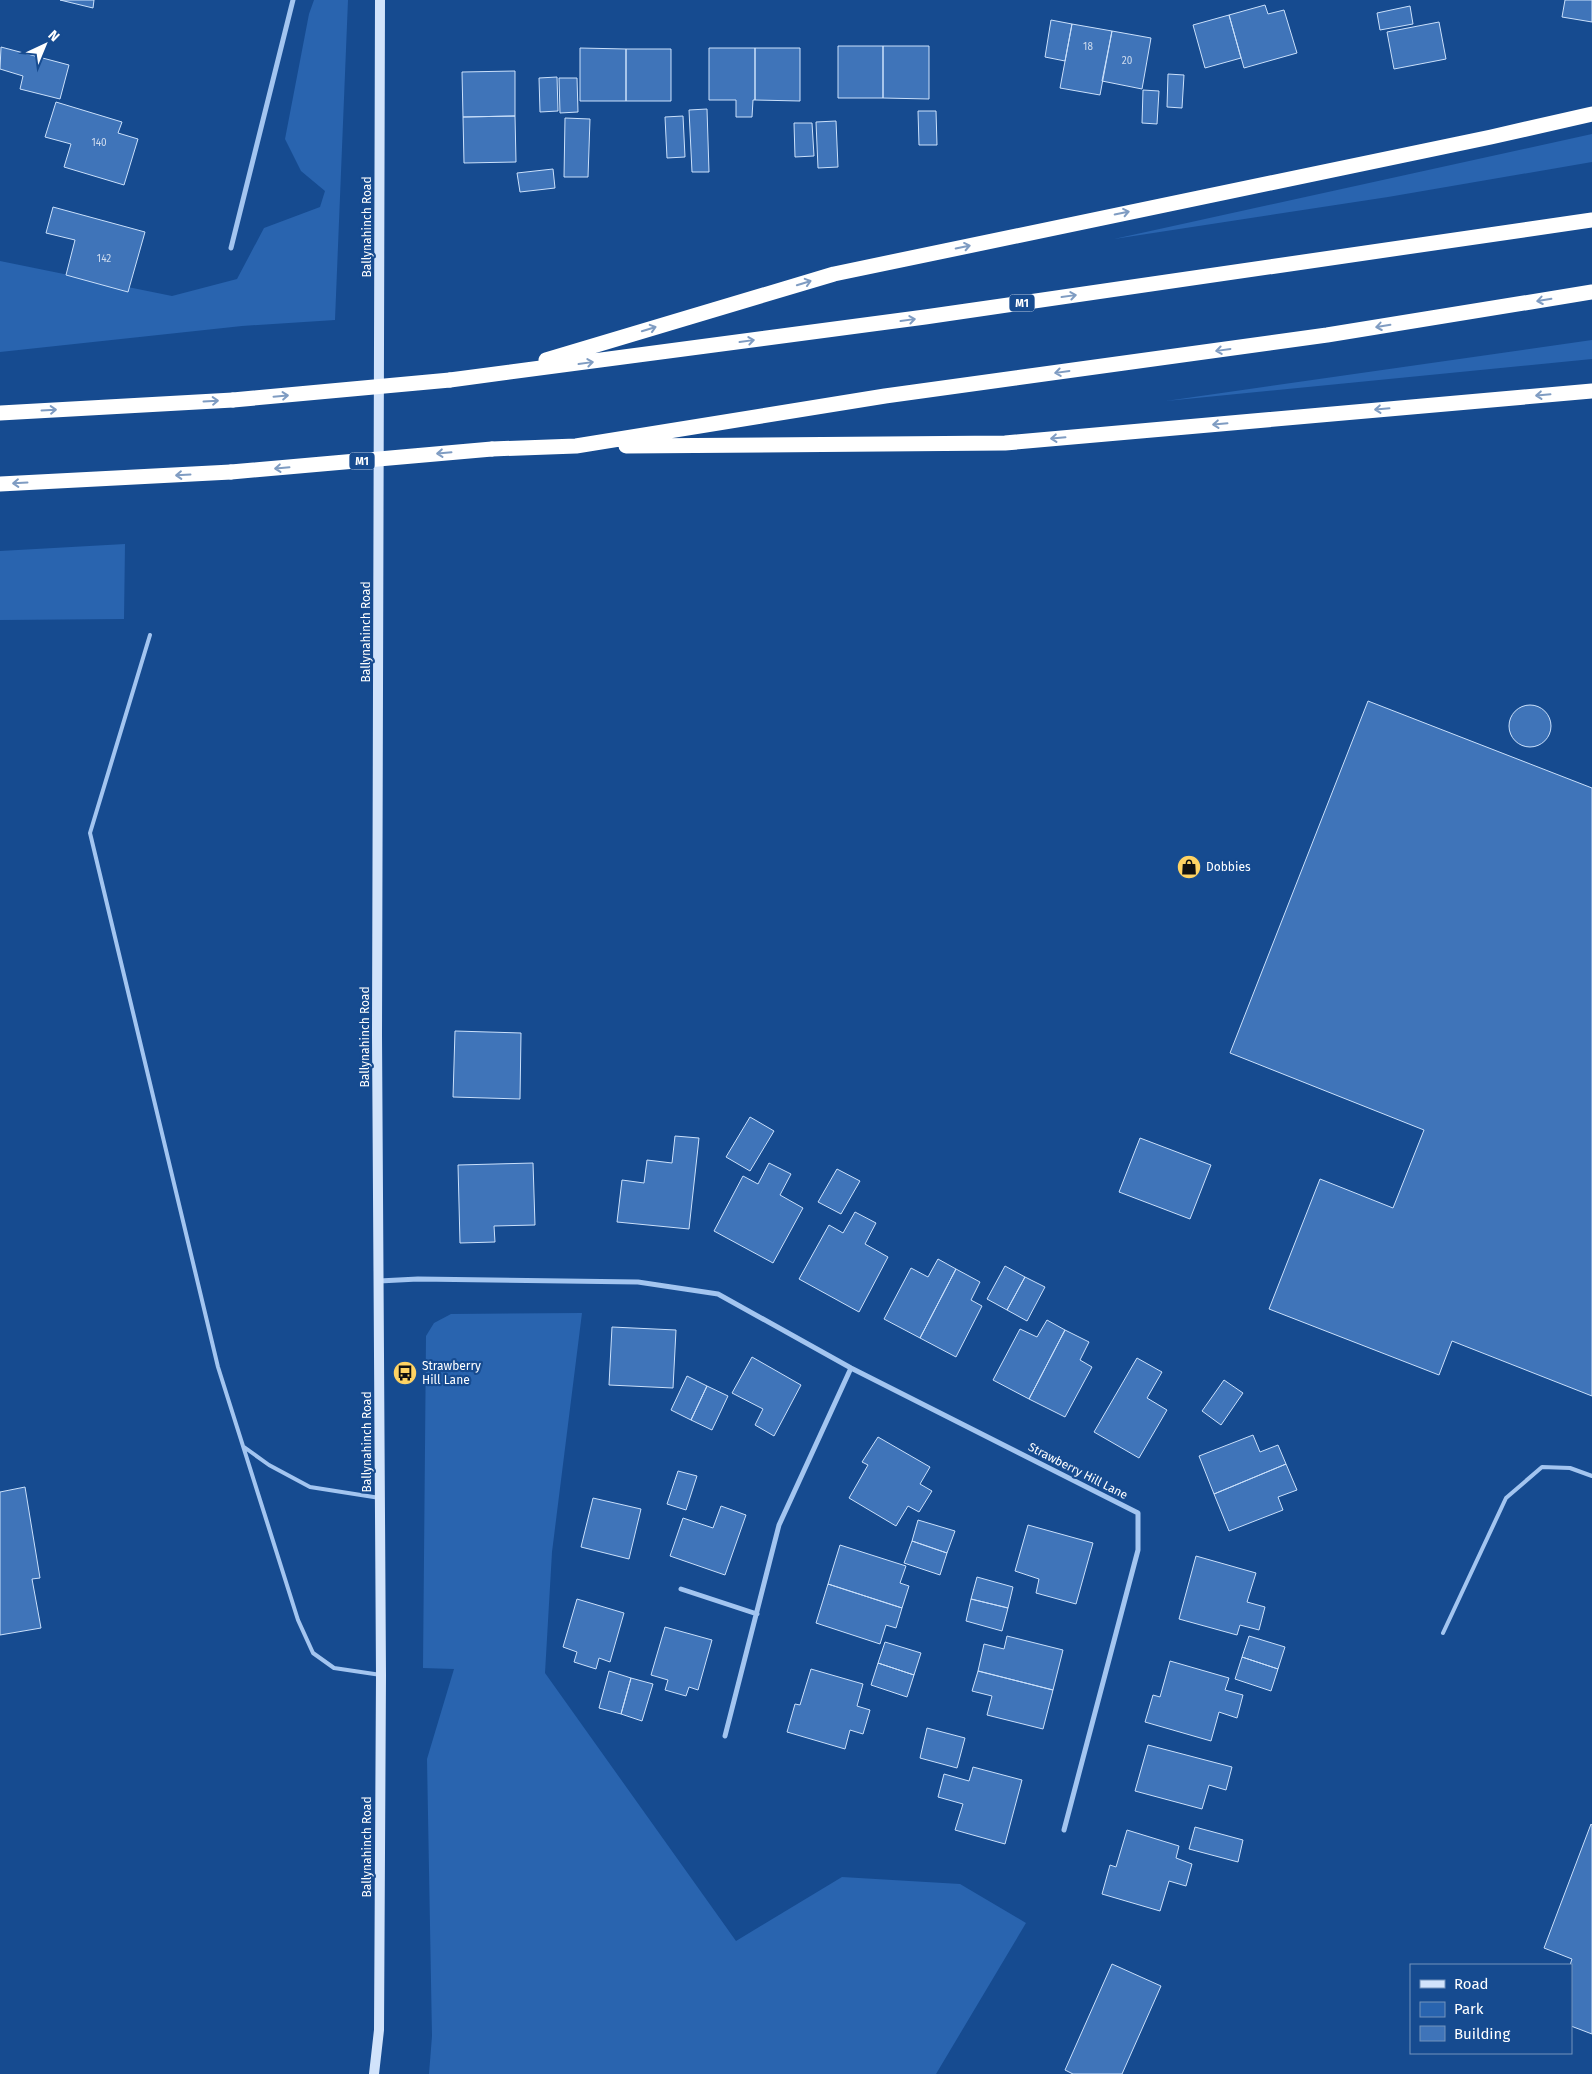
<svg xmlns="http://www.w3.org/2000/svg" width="1592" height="2074" font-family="'Fira Sans',sans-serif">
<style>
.green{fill:#2964af}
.building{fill:#3f74b9;stroke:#cae0fb}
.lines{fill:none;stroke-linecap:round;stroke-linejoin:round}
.lane{stroke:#a3c5f0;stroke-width:4}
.street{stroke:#a3c5f0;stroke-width:5}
.secondary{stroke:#d1e3fb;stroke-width:10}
.highway{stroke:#fff;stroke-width:15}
.highway-bridge{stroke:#fff;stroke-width:15}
.oneway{stroke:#7f9cc2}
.labels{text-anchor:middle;stroke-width:4.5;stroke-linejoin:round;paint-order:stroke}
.number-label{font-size:10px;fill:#cfdcee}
.shield{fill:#164b90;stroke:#b9c9de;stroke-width:1}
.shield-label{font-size:11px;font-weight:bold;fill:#fff}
.street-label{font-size:12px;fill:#fff;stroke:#164b90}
.poi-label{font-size:12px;fill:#fff;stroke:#164b90;text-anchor:start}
</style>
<rect width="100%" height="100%" fill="#164b90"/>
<!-- green -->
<path class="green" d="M314,0H348L335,320L242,326L0,352V261L172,296L237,279L264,228L320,207L325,191L301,171L285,139L309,14Z
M1592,134V162L1388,197L1114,239Z
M1592,340V359L1166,401Z
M125,544L124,619L0,620V551Z
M582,1313L552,1552L545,1673L736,1941L842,1877L960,1884L1026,1923L936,2074H429L432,2036L427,1759L454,1669L423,1668L426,1336L434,1323L451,1314Z"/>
<!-- building -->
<path class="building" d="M60,0H94L93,8Z
M1565,0H1592V22L1562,17Z
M1265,5L1268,14L1284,10L1297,53L1244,68L1229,15Z
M1410,6L1413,24L1380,30L1377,13Z
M1229,15L1241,58L1205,68L1193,25Z
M1051,20L1072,24L1065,61L1045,57Z
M1439,22L1446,59L1394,69L1387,32Z
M1072,24L1112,31L1100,95L1060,88Z
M1112,31L1151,38L1142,89L1102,81Z
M838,46H883V98H838Z
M883,46H929V99L883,98Z
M1,47L69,65L60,99L20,89L23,76L0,69Z
M580,48L626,49V101H580Z
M709,48H755V100H753L752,117H736V100H709Z
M755,48H800V101L755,100Z
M626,49H671V101H626Z
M515,71V116L463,117L462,72Z
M1168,74L1184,75L1182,108L1167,107Z
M557,77L558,111L540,112L539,78Z
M559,78H577L578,112L560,113Z
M1143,90L1159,91L1157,124L1142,123Z
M56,102L122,122L118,133L138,139L124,185L64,167L71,144L45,137Z
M707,109L709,172H692L689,110Z
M918,111H936L937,145H919Z
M515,116L516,162L464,163L463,117Z
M683,116L685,157L667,158L665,117Z
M565,118L590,119L588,177H564Z
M836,121L838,167L818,168L816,122Z
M794,123H812L814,156L795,157Z
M553,169L555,188L520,192L517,173Z
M53,207L145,232L128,292L66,275L75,240L46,233Z
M1368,701L1592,788V1396L1452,1341L1439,1375L1269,1309L1320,1179L1393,1208L1424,1130L1230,1053Z
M1509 726a21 21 0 1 1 42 0a21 21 0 1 1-42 0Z
M455,1031L521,1033L520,1099L453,1097Z
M750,1117L774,1131L750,1171L726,1157Z
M675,1136L699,1138L689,1229L617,1222L622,1180L644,1183L647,1160L672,1163Z
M1140,1138L1211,1165L1190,1219L1119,1192Z
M533,1163L535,1225L494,1226L495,1242L460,1243L458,1165Z
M769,1163L791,1174L780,1195L803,1208L773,1263L714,1231L743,1176L758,1184Z
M837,1169L860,1181L841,1214L818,1202Z
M855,1212L876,1223L865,1244L888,1257L859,1312L799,1279L829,1225L843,1233Z
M938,1259L956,1269L920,1338L884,1319L911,1268L928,1277Z
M1005,1266L1025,1277L1007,1310L987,1299Z
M956,1269L980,1282L971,1300L982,1306L956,1357L920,1338Z
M1025,1277L1045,1287L1027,1321L1007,1310Z
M1047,1320L1065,1330L1029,1399L993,1380L1020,1329L1037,1337Z
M612,1327L676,1330L673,1388L609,1385Z
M1065,1330L1089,1342L1080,1360L1092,1367L1065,1417L1029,1399Z
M752,1357L801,1385L774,1436L755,1425L763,1409L732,1393Z
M1137,1358L1162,1372L1147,1398L1167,1410L1139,1458L1094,1432Z
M687,1376L707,1386L691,1420L671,1410Z
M1224,1380L1243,1393L1221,1425L1202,1411Z
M707,1386L728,1396L712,1430L691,1420Z
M1253,1435L1260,1452L1278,1445L1286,1464L1214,1494L1199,1456Z
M878,1437L930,1467L920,1484L932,1491L919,1512L908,1506L896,1526L849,1498L868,1465L862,1462Z
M1286,1464L1297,1490L1278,1497L1283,1510L1229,1531L1214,1494Z
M678,1471L697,1476L686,1510L667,1504Z
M25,1487L40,1578L32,1579L41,1628L0,1635V1492Z
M593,1498L641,1509L629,1559L581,1547Z
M721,1506L746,1515L725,1575L670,1556L683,1518L713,1528Z
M918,1520L955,1531L947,1553L912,1541Z
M1028,1525L1093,1543L1076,1604L1036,1593L1039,1579L1015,1571Z
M912,1541L947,1553L940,1575L904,1563Z
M840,1545L906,1566L900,1583L909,1586L902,1608L828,1584Z
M1196,1556L1256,1573L1247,1602L1265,1607L1259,1630L1240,1625L1237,1635L1179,1619Z
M977,1577L1013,1587L1008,1608L971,1599Z
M828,1584L902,1608L896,1628L886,1625L880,1644L816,1623Z
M577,1599L624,1613L610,1662L599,1658L596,1669L574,1662L577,1652L563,1647Z
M971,1599L1008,1608L1002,1631L966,1621Z
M665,1627L712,1640L698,1690L689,1687L686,1696L665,1690L668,1680L651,1675Z
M1007,1636L1063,1650L1053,1690L978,1671L984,1644L1004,1649Z
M1249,1636L1285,1647L1278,1669L1242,1657Z
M885,1642L921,1653L914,1675L878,1663Z
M1242,1657L1278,1669L1271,1691L1235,1679Z
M1170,1661L1229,1678L1225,1690L1243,1695L1237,1718L1219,1712L1211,1741L1145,1722L1153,1695L1160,1697Z
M878,1663L914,1675L907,1697L871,1685Z
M811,1669L863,1684L857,1706L870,1710L863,1734L850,1730L845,1749L787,1732L795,1704L800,1705Z
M609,1671L631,1678L621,1714L599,1708Z
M978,1671L1053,1690L1043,1729L987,1715L992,1696L972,1691Z
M631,1678L653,1684L642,1721L621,1714Z
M927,1728L965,1738L957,1768L920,1758Z
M1148,1745L1232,1767L1226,1790L1209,1785L1202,1809L1135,1791Z
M973,1767L1022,1780L1005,1844L955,1830L963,1804L938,1797L944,1774L969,1781Z
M1591,1824L1592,1825V2034L1571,2026L1570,1965L1572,1959L1544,1948Z
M1195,1827L1243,1840L1238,1862L1189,1849Z
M1127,1830L1179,1846L1176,1858L1192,1864L1186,1886L1169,1881L1160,1911L1102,1894L1110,1865L1116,1867Z
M1112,1964L1161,1986L1122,2074H1073L1065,2070Z"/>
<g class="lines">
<!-- lane -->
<path class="lane" d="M150,635L90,833L218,1367L298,1620L313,1653L334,1668L381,1675
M244,1447L269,1465L310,1487L380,1498
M1443,1633L1506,1498L1542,1467L1570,1468L1592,1476"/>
<!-- street -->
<path class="street" d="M231,248L293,0
M379,1281L418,1279L638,1282L718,1294L851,1368L1138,1513V1550L1064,1830
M681,1589L757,1614
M725,1736L779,1525L851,1368"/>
<!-- secondary -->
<path class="secondary" d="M374,2074L379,2030L381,1675L377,1035L380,0"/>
<!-- highway -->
<path class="highway" d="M546,360L834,274L1491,137L1592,114
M450,380L925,317L1592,220
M0,413L233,400
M626,446L1005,443L1592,391
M492,449L576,446L885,396L1327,335L1592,292
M0,484L231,472"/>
<!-- highway-bridge -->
<path class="highway-bridge" d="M233,400L450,380
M231,472L492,449"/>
</g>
<!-- one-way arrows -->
<defs><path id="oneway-shaft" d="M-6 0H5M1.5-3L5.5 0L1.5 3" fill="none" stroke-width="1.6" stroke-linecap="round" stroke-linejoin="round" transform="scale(1.25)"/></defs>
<g class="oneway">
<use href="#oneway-shaft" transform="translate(1122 213) rotate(-12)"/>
<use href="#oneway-shaft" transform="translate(963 247) rotate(-12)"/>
<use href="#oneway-shaft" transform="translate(804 283) rotate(-17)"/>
<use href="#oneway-shaft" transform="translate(1069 296) rotate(-8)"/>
<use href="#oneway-shaft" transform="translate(1544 300) rotate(171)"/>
<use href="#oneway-shaft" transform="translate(908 320) rotate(-8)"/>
<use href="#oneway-shaft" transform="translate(1383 326) rotate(171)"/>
<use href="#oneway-shaft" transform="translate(649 329) rotate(-17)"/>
<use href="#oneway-shaft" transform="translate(747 341) rotate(-8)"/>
<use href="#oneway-shaft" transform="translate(1223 350) rotate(172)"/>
<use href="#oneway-shaft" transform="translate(586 363) rotate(-8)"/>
<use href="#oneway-shaft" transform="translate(1062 372) rotate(172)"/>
<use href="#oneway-shaft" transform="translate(1543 395) rotate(175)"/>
<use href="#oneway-shaft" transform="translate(281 396) rotate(-5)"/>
<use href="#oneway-shaft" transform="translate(211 401) rotate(-3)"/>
<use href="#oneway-shaft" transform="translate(1382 409) rotate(175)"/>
<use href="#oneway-shaft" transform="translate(49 410) rotate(-3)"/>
<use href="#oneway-shaft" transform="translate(1220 424) rotate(175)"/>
<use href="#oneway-shaft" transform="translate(1058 438) rotate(175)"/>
<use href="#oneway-shaft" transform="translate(444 453) rotate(175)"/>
<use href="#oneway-shaft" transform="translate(282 468) rotate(175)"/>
<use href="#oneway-shaft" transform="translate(183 475) rotate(177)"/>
<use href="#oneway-shaft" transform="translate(20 483) rotate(177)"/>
</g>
<!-- icons -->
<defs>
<g id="shop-disc" transform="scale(1.25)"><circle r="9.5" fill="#ffd363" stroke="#164b90"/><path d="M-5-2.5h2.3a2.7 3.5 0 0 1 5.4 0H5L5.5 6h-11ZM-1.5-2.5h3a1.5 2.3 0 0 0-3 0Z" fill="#111"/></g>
<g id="bus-disc" transform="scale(1.25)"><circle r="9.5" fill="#ffd363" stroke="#164b90"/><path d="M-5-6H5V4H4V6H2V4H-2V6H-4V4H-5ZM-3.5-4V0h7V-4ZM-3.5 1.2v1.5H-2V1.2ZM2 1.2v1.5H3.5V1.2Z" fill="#111"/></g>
</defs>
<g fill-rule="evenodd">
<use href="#shop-disc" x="1189" y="867"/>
<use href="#bus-disc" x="405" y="1373"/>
</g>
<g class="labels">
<!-- number labels -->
<g class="number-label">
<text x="1088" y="50">18</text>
<text x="1127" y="64">20</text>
<text x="99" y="146">140</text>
<text x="104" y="262">142</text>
</g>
<!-- shield labels -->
<g class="shield">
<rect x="1009.5" y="294.5" width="25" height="17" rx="4"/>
<rect x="349.5" y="452.5" width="25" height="17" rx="4"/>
</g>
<g class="shield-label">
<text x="1022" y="307">M1</text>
<text x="362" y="465">M1</text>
</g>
<!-- street labels -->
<g class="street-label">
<text transform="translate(367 227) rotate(-90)" y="4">Ballynahinch Road</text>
<text transform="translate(366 632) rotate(-90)" y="4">Ballynahinch Road</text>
<text transform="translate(365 1037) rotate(-90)" y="4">Ballynahinch Road</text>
<text transform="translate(367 1442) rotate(-90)" y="4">Ballynahinch Road</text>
<text transform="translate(1078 1471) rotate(27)" y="4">Strawberry Hill Lane</text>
<text transform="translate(367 1847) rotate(-90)" y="4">Ballynahinch Road</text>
</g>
<!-- poi labels -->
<g class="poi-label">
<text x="1206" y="871">Dobbies</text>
<text x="422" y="1370">Strawberry<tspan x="422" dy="14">Hill Lane</tspan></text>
</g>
</g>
<!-- legend -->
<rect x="1410" y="1964" width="162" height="90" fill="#164b90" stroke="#7393bc"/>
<rect x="1420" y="1980" width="25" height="8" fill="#d1e3fb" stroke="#7393bc"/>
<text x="1454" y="1989" font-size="15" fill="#ffffff">Road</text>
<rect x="1420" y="2002" width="25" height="15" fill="#2964af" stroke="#7393bc"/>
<text x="1454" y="2014" font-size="15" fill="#ffffff">Park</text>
<rect x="1420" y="2026" width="25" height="15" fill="#3f74b9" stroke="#7393bc"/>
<text x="1454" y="2039" font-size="15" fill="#ffffff">Building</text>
<!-- north arrow -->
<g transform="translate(45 45) rotate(44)" stroke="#164b90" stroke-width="4" paint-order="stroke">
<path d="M0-4L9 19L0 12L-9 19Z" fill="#ffffff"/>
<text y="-8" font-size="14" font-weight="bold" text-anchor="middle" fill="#ffffff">N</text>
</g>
</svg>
